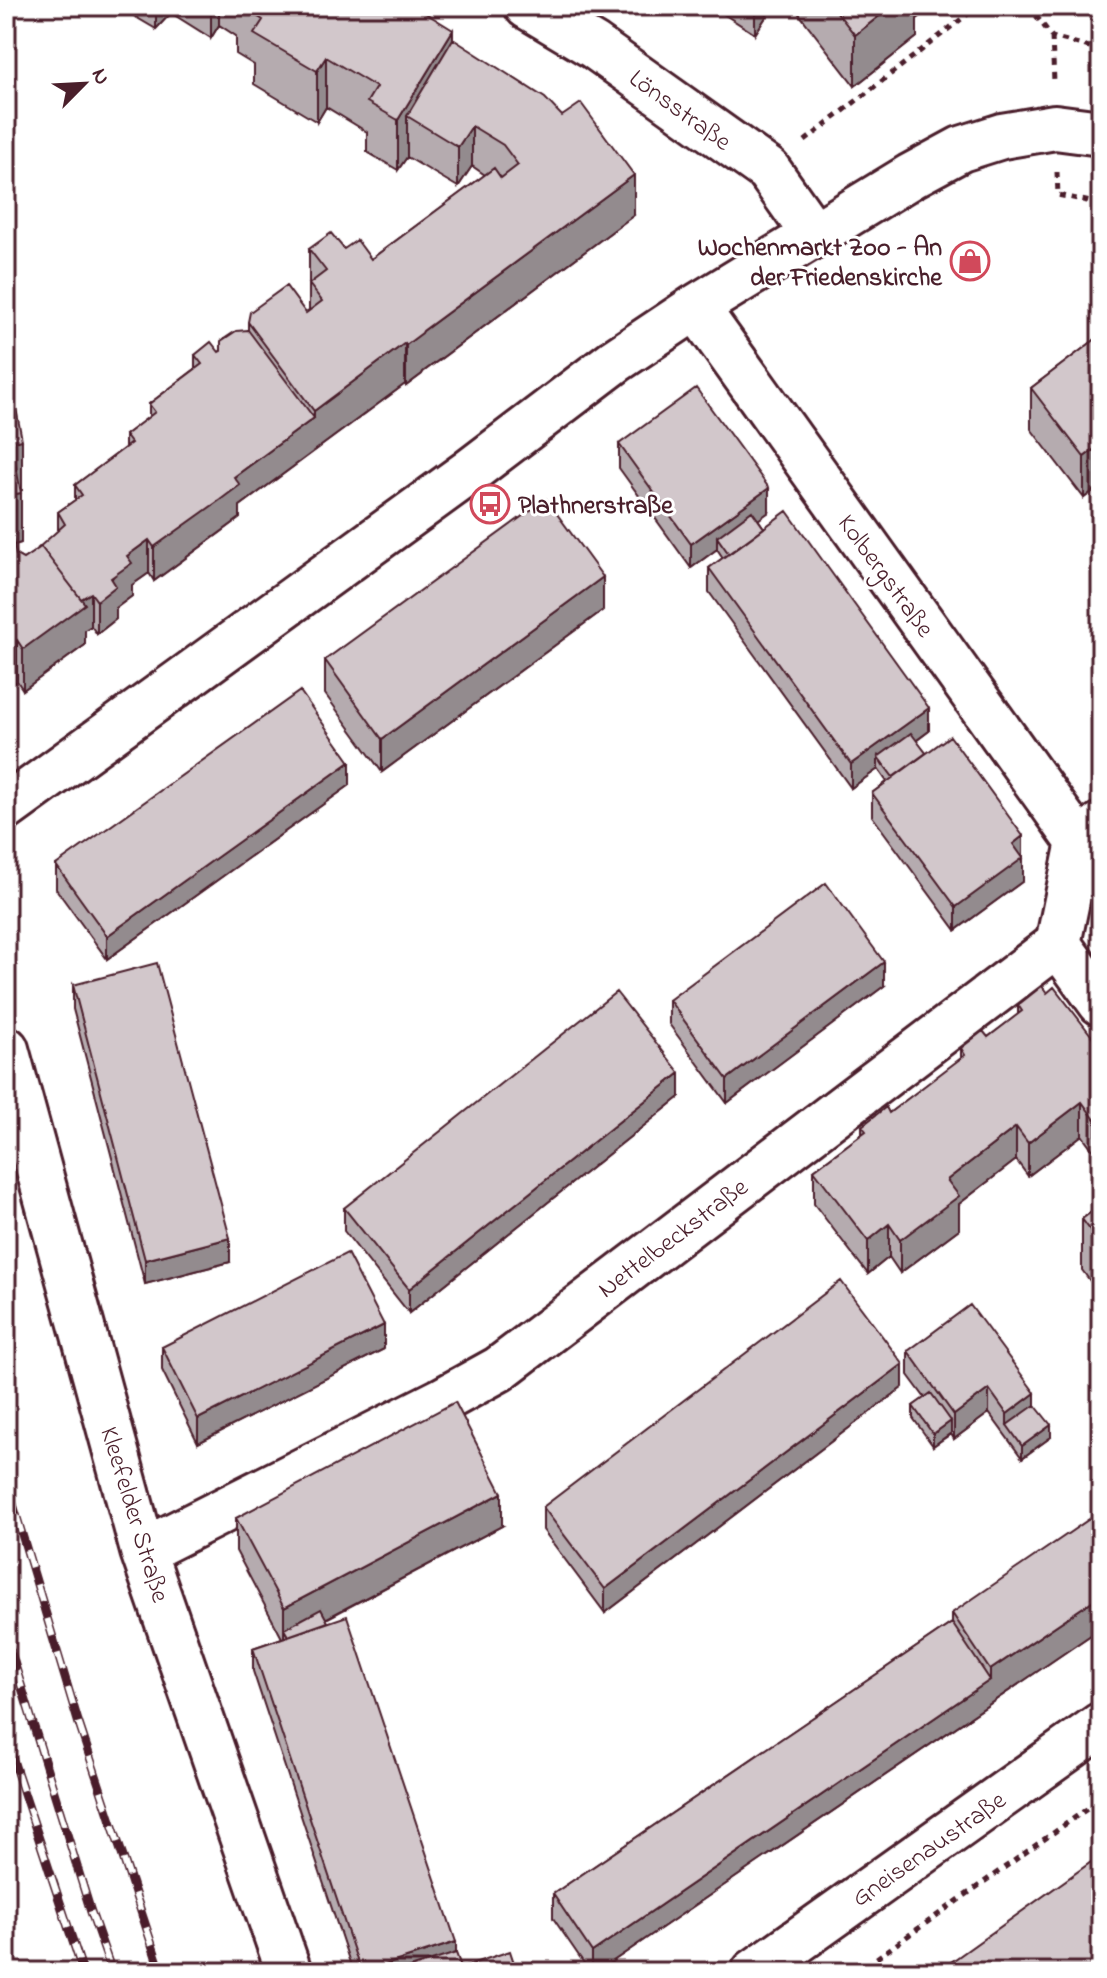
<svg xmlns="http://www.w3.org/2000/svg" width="1107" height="1978" font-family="'Indie Flower',sans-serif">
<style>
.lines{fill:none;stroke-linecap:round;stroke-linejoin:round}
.minor-casing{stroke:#4a1f2b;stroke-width:50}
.path{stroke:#4a1f2b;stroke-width:5;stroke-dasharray:6 6;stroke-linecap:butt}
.minor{stroke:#fff;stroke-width:44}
.rail-casing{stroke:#4a1f2b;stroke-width:9}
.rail{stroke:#fff;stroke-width:6;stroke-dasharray:18;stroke-linecap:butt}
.wall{fill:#b5abaf;stroke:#4a1f2b;stroke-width:2}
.shaded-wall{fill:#938b8e;stroke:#4a1f2b;stroke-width:2}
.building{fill:#d2c7cb;stroke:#4a1f2b;stroke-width:2}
.labels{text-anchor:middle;stroke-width:6;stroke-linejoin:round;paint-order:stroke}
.street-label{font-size:26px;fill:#4a1f2b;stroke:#fff}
.poi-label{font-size:26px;font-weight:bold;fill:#4a1f2b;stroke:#fff;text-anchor:end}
</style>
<rect width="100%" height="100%" fill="#fff"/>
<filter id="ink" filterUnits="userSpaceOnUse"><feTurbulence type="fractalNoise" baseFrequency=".0125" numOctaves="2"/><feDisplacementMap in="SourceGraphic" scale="16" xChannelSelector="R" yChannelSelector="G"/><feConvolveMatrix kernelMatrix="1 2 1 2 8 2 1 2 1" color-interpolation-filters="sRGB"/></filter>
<g filter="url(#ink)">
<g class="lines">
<!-- minor casing -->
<g class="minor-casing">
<path id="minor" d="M527,6L594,46L768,170L814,235
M696,307L1079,842
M6,808L469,472L615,361L696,307L911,176L961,149L1002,136L1055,127L1101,133
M1058,944L1101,1003
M6,1049L143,1551L289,1972
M143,1551L441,1401L499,1369L1058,944L1079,842L1101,825
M754,1972L1101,1725"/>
</g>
<!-- path -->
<path class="path" d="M1029,6L1052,37L1101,50
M1052,37L1054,82
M805,141L978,6
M1057,172L1058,195L1101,204
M857,1972L1101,1799"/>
<!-- minor -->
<use href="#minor" class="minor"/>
<!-- rail casing -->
<g class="rail-casing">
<path id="rail" d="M6,1481L78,1721L161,1972
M6,1636L91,1912L112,1972
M6,1739L83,1972"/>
</g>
<!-- rail -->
<use href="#rail" class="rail"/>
</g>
<!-- wall -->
<path class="wall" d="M117,6H418V8L453,39L634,215L423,372L422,374L406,386L405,384L240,506V518L220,533L154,581L149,573L132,585V596L116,608V619L97,634L91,626L85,630V645L23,690L17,681L10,686L6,684V410L22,490L21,491V543L14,545L16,555L23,559L37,550L58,531V512L75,500V485L125,448V435L149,417V404L195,369V355L219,352L248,330V322L306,313L309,311V249H344L371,259L485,175L472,166L458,187L407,157L398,170L367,152V132L326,107L317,122L254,84V65L236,54V36L219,25L211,38L171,13L156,29Z
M711,6H773L755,34Z
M793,6H934L917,19V37L855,86Z
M1101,335V485L1084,498L1031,429V388Z
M619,444L769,512L758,519L764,528L929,731L916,741L926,753L1023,836V881L956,930L872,816V793L887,782L878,769L851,788L709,592V568L723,558L717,549L691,568L619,468Z
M603,610L382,772L325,694V660Z
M350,785L107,959L56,889V865Z
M73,985L230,1262L145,1284L73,1009Z
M884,986L727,1103L669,1024V1000Z
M1018,1005L1101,1048V1150L1096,1154L1082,1135L1028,1176L1016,1160L959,1204V1229L900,1273L889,1257L868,1274L814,1204V1170L862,1134V1126L889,1113L961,1059V1048L988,1037L1018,1015Z
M680,1097L409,1313L344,1231V1208Z
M1101,1205V1296L1082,1270V1219Z
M162,1347L384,1349L198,1443L162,1370Z
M908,1351L1035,1405L1051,1437L1022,1458L989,1413L954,1439L951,1434L933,1446L913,1418V1406L925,1398L908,1375Z
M903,1387L605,1613L543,1530V1507Z
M236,1518L502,1526L326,1619L461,1967L517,1972H353L253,1671V1648L282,1638L236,1551Z
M952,1613L1101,1628L597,1972H590L553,1918V1894L952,1623Z"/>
<!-- shaded-wall -->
<path class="shaded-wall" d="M156,6H171V13L156,29Z
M211,6H219V25L211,38Z
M755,6H773L755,34Z
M892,6H934L917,19V37L855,86V35Z
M453,30V80L407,116V157L398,170V120Z
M326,57V107L317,122V71Z
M472,126V166L458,187V147Z
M634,175V215L423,372L422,374L406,386V345L423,331Z
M405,343V384L240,506V518L154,581V547L234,477L314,418V411Z
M22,440V490L11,493V442Z
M1101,444V485L1084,498V457Z
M769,488V512L723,545L717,537V549L691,568V544Z
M21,493V543L14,545L6,567V517L10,495Z
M149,540V573L132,585V596L116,608V619L97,634V601L127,556Z
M603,577V610L382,772V739Z
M91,593V626L85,630V645L23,690V649L77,602Z
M17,640V681L10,686V645Z
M929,708V731L883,765L878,757V769L851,788V764Z
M350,762V785L107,959V936Z
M1023,836V881L956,930V907L1013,844Z
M884,962V986L727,1103V1079Z
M680,1073V1097L409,1313V1289Z
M1082,1102V1135L1028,1176V1143Z
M1101,1117V1150L1096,1154V1121Z
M1016,1127V1160L959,1204V1229L900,1273V1240L947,1180Z
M889,1224V1257L868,1274V1241Z
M230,1238V1262L145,1284V1260Z
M384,1325V1349L198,1443V1419Z
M903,1364V1387L605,1613V1589Z
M989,1389V1413L954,1439V1415Z
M1035,1393V1417L1007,1425V1414Z
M951,1421V1433L933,1446V1434Z
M1051,1425V1437L1022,1458V1446Z
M502,1493V1526L289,1638L284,1629V1641V1608Z
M1101,1595V1628L597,1972H592V1952L990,1680V1670Z
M456,1942V1965L435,1972H363Z
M1101,1960V1972H1084Z"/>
<!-- building -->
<path class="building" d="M241,6H414L453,30L398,120L367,102L376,87L326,57L317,71L254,34L263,20Z
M832,6H892L855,35Z
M453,39L545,98L562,116L581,103L634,175L423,331L422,333L406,345L405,343L314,411L248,322L250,312L286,286L306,313L322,301L309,284L326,271L309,249L331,233L344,249L357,240L371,259L494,168L501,178L518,165L503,145L472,126L458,147L407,116Z
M248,330L314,418L234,477L240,485L220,500L154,547L149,540L127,556L132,563L111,578L116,586L97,601L91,593L81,599L41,547L37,549L65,524L58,512L82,495L75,485L131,443L125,435L155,412L149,404L202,364L195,355L211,342L219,352L221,351V341L236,331Z
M1101,335V444L1084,457L1031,388Z
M696,388L769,488L691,544L619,444Z
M16,408L22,440L11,442L21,493L10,495L14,511L9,512L10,516L6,517V410Z
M546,499L603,577L382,739L325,660Z
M752,511L764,528L729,554L717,537Z
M787,511L929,708L851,764L709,568Z
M10,526L16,555L23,559L41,547L85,604L23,649L17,640L10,645L6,644V527Z
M300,691L350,762L107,936L56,865Z
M911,733L926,753L893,777L878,757Z
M950,736L1023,836L1013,844L1023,858L956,907L872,793Z
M826,883L884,962L727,1079L669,1000Z
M157,963L230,1238L145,1260L73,985Z
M1042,986L1047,993L1054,987L1101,1048V1117L1096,1121L1082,1102L1028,1143L1016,1127L947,1180L959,1196L900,1240L889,1224L868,1241L814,1170L866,1131L862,1126L886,1107L889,1113L965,1055L961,1048L983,1031L988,1037L1022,1011L1018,1005Z
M616,992L680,1073L409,1289L344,1208Z
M1101,1205V1245L1082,1219Z
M347,1253L384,1325L198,1419L162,1347Z
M841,1281L903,1364L605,1589L543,1507Z
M970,1305L1035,1393L1007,1414L989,1389L954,1415L908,1351Z
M931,1393L951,1421L933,1434L913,1406Z
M455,1402L502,1493L284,1608L236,1518Z
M1035,1405L1051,1425L1022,1446L1007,1425Z
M1101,1511V1595L990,1670L952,1613Z
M321,1609L328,1622L288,1636L284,1629Z
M347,1616L456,1942L363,1972H361L253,1648Z
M952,1623L990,1680L592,1952L553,1894Z
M1101,1855V1960L1084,1972H937Z
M510,1951L517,1972H447Z
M456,1953L461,1967L447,1972H398Z"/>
</g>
<!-- icons -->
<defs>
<g id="shop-ring" transform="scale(2)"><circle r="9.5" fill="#fff" stroke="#d1495b" stroke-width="1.5"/><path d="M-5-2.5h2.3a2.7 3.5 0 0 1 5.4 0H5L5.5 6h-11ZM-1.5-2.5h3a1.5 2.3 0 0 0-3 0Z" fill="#d1495b"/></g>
<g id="bus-ring" transform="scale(2)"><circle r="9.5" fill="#fff" stroke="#d1495b" stroke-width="1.5"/><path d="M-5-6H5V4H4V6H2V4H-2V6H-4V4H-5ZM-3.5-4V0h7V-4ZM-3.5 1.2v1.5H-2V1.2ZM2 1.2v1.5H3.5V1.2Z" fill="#d1495b"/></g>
</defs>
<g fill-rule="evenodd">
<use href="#shop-ring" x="970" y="261"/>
<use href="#bus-ring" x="490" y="504"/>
</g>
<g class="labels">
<!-- street labels -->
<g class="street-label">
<text transform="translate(681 109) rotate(36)" y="9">Lönsstraße</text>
<text transform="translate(887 575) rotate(54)" y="9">Kolbergstraße</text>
<text transform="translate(672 1237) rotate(-37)" y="9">Nettelbeckstraße</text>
<text transform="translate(136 1514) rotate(73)" y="9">Kleefelder Straße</text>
<text transform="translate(928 1848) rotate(-35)" y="9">Gneisenaustraße</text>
</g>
<!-- poi labels -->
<g class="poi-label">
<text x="942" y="255">Wochenmarkt Zoo - An<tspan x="942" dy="30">der Friedenskirche</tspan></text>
<text x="518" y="513" text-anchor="start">Plathnerstraße</text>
</g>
</g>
<!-- margin -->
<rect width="1107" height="1978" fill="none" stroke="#fff" stroke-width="32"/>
<rect x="16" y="16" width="1075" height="1946" fill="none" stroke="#4a1f2b" stroke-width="3" filter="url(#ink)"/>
<!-- north arrow -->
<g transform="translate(84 84) rotate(66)" stroke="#ffffff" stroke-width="6" paint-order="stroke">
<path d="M0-6L14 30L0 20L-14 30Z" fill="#4a1f2b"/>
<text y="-12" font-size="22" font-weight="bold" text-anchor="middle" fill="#4a1f2b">N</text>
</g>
</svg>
